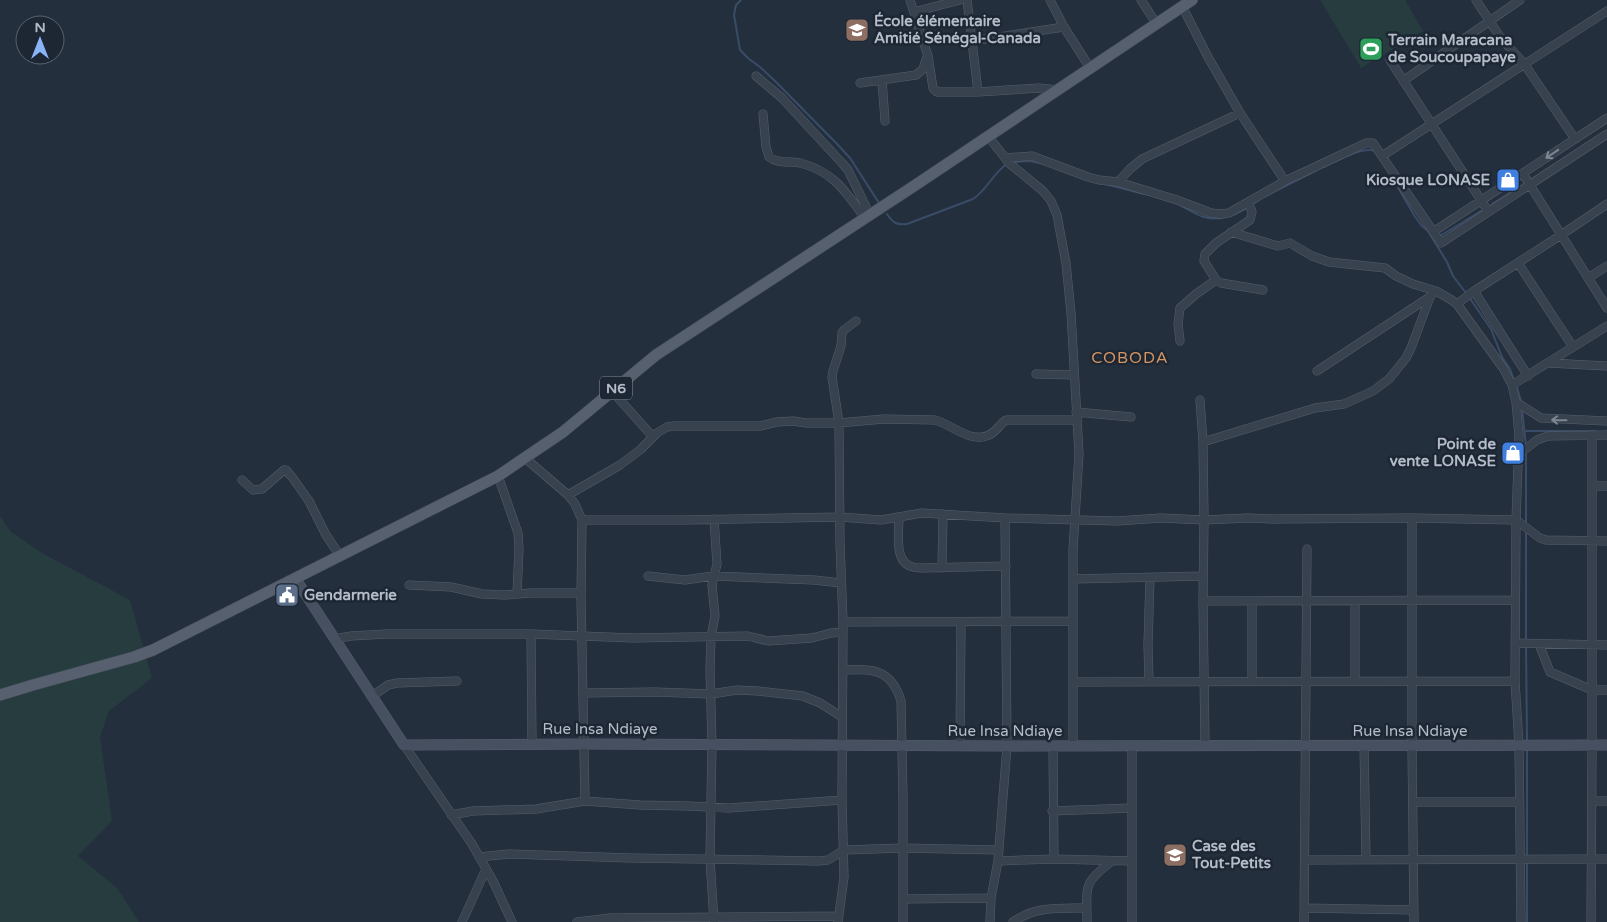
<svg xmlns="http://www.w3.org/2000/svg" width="1607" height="922" font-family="'Varela Round',sans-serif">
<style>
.green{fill:#263c3f}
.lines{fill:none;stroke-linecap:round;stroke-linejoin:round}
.stream{stroke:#394c67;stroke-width:2}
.minor-casing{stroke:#565f6c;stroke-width:9}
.secondary-casing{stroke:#565f6c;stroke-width:11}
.primary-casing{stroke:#414a57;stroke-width:12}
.minor{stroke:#38414e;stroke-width:8}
.secondary{stroke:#465061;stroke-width:10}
.primary{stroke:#56606e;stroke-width:11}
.oneway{stroke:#7c8592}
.labels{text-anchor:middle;stroke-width:5;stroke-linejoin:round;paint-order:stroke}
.shield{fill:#1d2633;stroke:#878f9c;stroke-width:1}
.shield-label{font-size:14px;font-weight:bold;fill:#b4bcc9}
.poi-label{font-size:15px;font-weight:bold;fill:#b4bcc9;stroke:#1d2633;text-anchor:start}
.street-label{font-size:15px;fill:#b4bcc9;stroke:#1d2633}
.neighbourhood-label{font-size:16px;letter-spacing:1px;fill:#d59563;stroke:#1d2633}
</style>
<rect width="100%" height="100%" fill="#242f3e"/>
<!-- green -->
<path class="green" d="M1320,0H1405L1423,31L1361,68Z
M0,516L11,532L42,553L130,600L152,678L109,711L100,737L112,821L78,856L117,888L139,922H0Z"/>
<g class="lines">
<!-- stream -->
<path class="stream" d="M741,0L736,5L734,15L740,50L749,59L760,67L776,82L838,145L850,158L879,203
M1011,162L1030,161L1044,164
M1324,167C1337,161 1362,146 1375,151
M1105,184L1144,194
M1396,184L1414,215L1421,225L1428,231L1447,262L1453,276L1466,293
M1266,196L1317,170
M1492,204L1521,186
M1180,205C1197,214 1206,222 1226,217
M1251,205L1259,200
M887,214C893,223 896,225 907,224L973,199C987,190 993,173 1007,164
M1233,215L1247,208
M1440,236L1481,211
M1469,297L1491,329L1502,357L1510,369L1514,380
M1516,384L1521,401
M1522,408L1526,446
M1525,431H1595
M1526,523V451
M1526,641V531
M1526,646L1527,741
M1527,748V856
M1527,861V922"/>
<!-- minor casing -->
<g class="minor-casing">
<path id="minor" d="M910,0L928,56L933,88L937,92H978L1039,88L1057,90
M967,0L978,92
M1050,0L1064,27L1090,68
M1141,0L1156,23
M1476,0L1500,37L1525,65L1575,139
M1182,6L1208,57L1240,113L1285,181
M914,12L960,0
M972,41L1064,27
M1390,60L1488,211
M756,76L782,98L842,163L848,170L870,215
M882,80L885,121
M1403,81L1520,0
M860,83L916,75L923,69L927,57
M763,114L766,147L769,157C778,164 790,161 800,163C833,171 846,192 865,218
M988,136L1009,163L1043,191L1051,201L1057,215L1066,263L1071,313L1079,454L1073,550V746
M1382,156L1607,11
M1005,158L1032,156L1088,177L1099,180L1118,182L1177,200L1211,213L1221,214L1229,213L1285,181L1366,143H1373L1441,243L1607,134
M1523,174L1607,308
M1118,182L1130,169L1142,159L1240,113
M1248,202L1252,212L1250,220L1216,243L1205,254L1204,261L1216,280L1221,283L1263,290
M1231,232L1278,246L1290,243L1312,256L1329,262L1385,268L1396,276L1413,284L1436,291L1450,299L1457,304L1503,368L1512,385L1516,402L1519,436L1516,520L1515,681L1519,745L1521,922
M1433,232L1607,118
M1518,263L1573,347
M1588,278L1607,266
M1474,291L1528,376
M1457,304L1474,291L1561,235L1607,204
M1180,341L1178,324L1180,308L1196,294L1216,280
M1548,363L1607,366
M1317,371L1431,296
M1036,374L1074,375
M1512,385L1607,326
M612,391L653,437
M1200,400L1203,442
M1516,402L1541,418L1607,421
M1076,412L1131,417
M1592,435V739
M1519,454L1537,440L1548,436L1607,435
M498,476L518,533L519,549L517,594
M242,480L253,490L262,489L284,470H286L292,477L309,501L326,535L340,556
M1592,486H1607
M568,495L620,465L640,450L657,433L667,427L674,426H760L777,422L793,421L806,423H839L884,419L935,420C951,424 971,444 989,435C996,432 1000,424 1006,420H1077
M899,517C899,531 894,560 910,566C914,568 919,568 922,568L1006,566
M1412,518V746L1414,922
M714,519L717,564L712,585L715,616L711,637L710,670L712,744L710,859L714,922
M582,520H683L840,517L881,520L922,513L1005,518L1117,521L1161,518L1204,520L1248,518L1273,519L1412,518L1516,520L1540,538L1546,540L1607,541
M942,568L943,514
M648,576L685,580L713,576L814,580L841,583
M1073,579L1203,576
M409,585L451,587L482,594L505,595L531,593H581
M1203,601L1515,600
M1252,601V681
M843,622L1073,621
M531,634L532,744
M334,639L351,636L386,634H531L633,638L748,636L768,641L812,638L831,633L843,632
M1515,643L1607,645
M1539,644L1550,672L1592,690H1607
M843,670C872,669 891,668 901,701L903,799V922
M1149,681L1148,644L1150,578
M1355,681V601
M1073,682L1515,681
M583,693L655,692L711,694L737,690L758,691L803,696L820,703L842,717
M371,697L388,685L397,683L457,681
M404,745L472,844L493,881L512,922
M1132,745V922
M1205,745L1203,601L1204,520L1203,442L1315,408L1344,404L1373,391L1389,379L1406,358L1411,348L1430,297
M1364,745L1366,860
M960,746L961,622
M1053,746L1054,859
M585,801L640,805L688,806L729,808L842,800
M1592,801H1607
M1413,802H1519
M1052,811L1132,808
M451,815L473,811L536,809L585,801L581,598L582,520L575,504L568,495L525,458
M479,857L509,854L631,858L819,861L828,860L844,850L902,848L999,850
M1305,860L1607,859
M998,861L1054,859L1132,861
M903,899L991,898
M1304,908L1414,910
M462,922L486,869
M577,922L610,918L838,916
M838,922L844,877L842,800L843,622L840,543L839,423L832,377L833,371L841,346L842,333L844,330L856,321
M990,922L991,898L998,861L1007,746L1005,518
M1013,922C1035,906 1061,908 1087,908
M1087,922C1087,886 1082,884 1112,861
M1304,922L1307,549
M1591,922L1592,752"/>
</g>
<!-- secondary casing -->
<g class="secondary-casing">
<path id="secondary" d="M295,578L404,745L584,744L1007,746L1607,745"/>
</g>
<!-- primary casing -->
<g class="primary-casing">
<path id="primary" d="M0,695L33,685L134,657L153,650L498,476L563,432L656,355L914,186L1192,0"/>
</g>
<!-- minor -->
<use href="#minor" class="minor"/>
<!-- secondary -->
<use href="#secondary" class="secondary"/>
<!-- primary -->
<use href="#primary" class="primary"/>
</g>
<!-- one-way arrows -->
<defs><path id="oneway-shaft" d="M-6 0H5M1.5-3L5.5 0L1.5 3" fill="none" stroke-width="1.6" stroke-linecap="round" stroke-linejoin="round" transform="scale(1.25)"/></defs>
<g class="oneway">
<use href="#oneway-shaft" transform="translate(1552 154) rotate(146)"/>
<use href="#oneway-shaft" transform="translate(1559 420) rotate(-179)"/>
</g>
<!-- icons -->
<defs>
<g id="school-square" transform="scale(1.25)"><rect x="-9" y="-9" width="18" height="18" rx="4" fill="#8d6e63" stroke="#1d2633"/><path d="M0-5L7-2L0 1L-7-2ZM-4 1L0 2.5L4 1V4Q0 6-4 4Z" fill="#fff"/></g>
<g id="stadium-square" transform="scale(1.25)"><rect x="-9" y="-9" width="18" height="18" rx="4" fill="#2e9e5b" stroke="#1d2633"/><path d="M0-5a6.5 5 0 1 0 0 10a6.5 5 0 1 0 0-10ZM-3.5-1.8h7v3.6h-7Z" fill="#fff"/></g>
<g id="shop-square" transform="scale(1.25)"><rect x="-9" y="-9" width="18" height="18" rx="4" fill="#3f7fe0" stroke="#1d2633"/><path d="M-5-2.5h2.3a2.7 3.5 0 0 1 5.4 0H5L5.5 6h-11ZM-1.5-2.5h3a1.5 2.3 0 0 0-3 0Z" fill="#fff"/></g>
<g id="civic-square" transform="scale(1.25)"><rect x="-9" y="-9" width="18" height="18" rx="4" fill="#5c6f8a" stroke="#1d2633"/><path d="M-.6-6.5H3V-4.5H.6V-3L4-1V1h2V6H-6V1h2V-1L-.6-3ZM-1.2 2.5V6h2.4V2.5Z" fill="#fff"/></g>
</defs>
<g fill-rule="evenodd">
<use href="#school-square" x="857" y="30"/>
<use href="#stadium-square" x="1371" y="49"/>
<use href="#shop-square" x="1508" y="180"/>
<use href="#shop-square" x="1513" y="453"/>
<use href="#civic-square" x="287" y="595"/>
<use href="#school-square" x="1175" y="855"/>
</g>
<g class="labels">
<!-- shield labels -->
<rect class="shield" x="600" y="376.5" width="32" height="23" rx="4"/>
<g class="shield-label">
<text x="616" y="393">N6</text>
</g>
<!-- poi labels -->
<g class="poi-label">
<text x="874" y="26">École élémentaire<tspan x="874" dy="17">Amitié Sénégal-Canada</tspan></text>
<text x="1388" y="45">Terrain Maracana<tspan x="1388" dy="17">de Soucoupapaye</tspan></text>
<text x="1490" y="185" text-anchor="end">Kiosque LONASE</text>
<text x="1496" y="449" text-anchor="end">Point de<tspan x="1496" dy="17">vente LONASE</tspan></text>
<text x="304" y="600">Gendarmerie</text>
<text x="1192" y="851">Case des<tspan x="1192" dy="17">Tout-Petits</tspan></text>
</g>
<!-- street labels -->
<g class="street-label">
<text x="600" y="734">Rue Insa Ndiaye</text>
<text x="1005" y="736">Rue Insa Ndiaye</text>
<text x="1410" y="736">Rue Insa Ndiaye</text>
</g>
<!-- neighbourhood labels -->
<g class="neighbourhood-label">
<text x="1130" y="363">COBODA</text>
</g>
</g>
<!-- north arrow -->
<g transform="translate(40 40)"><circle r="24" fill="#1d2633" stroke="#59626f"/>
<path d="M0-4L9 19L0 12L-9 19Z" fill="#8ab4f8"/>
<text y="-8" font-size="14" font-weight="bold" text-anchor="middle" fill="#b4bcc9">N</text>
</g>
</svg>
